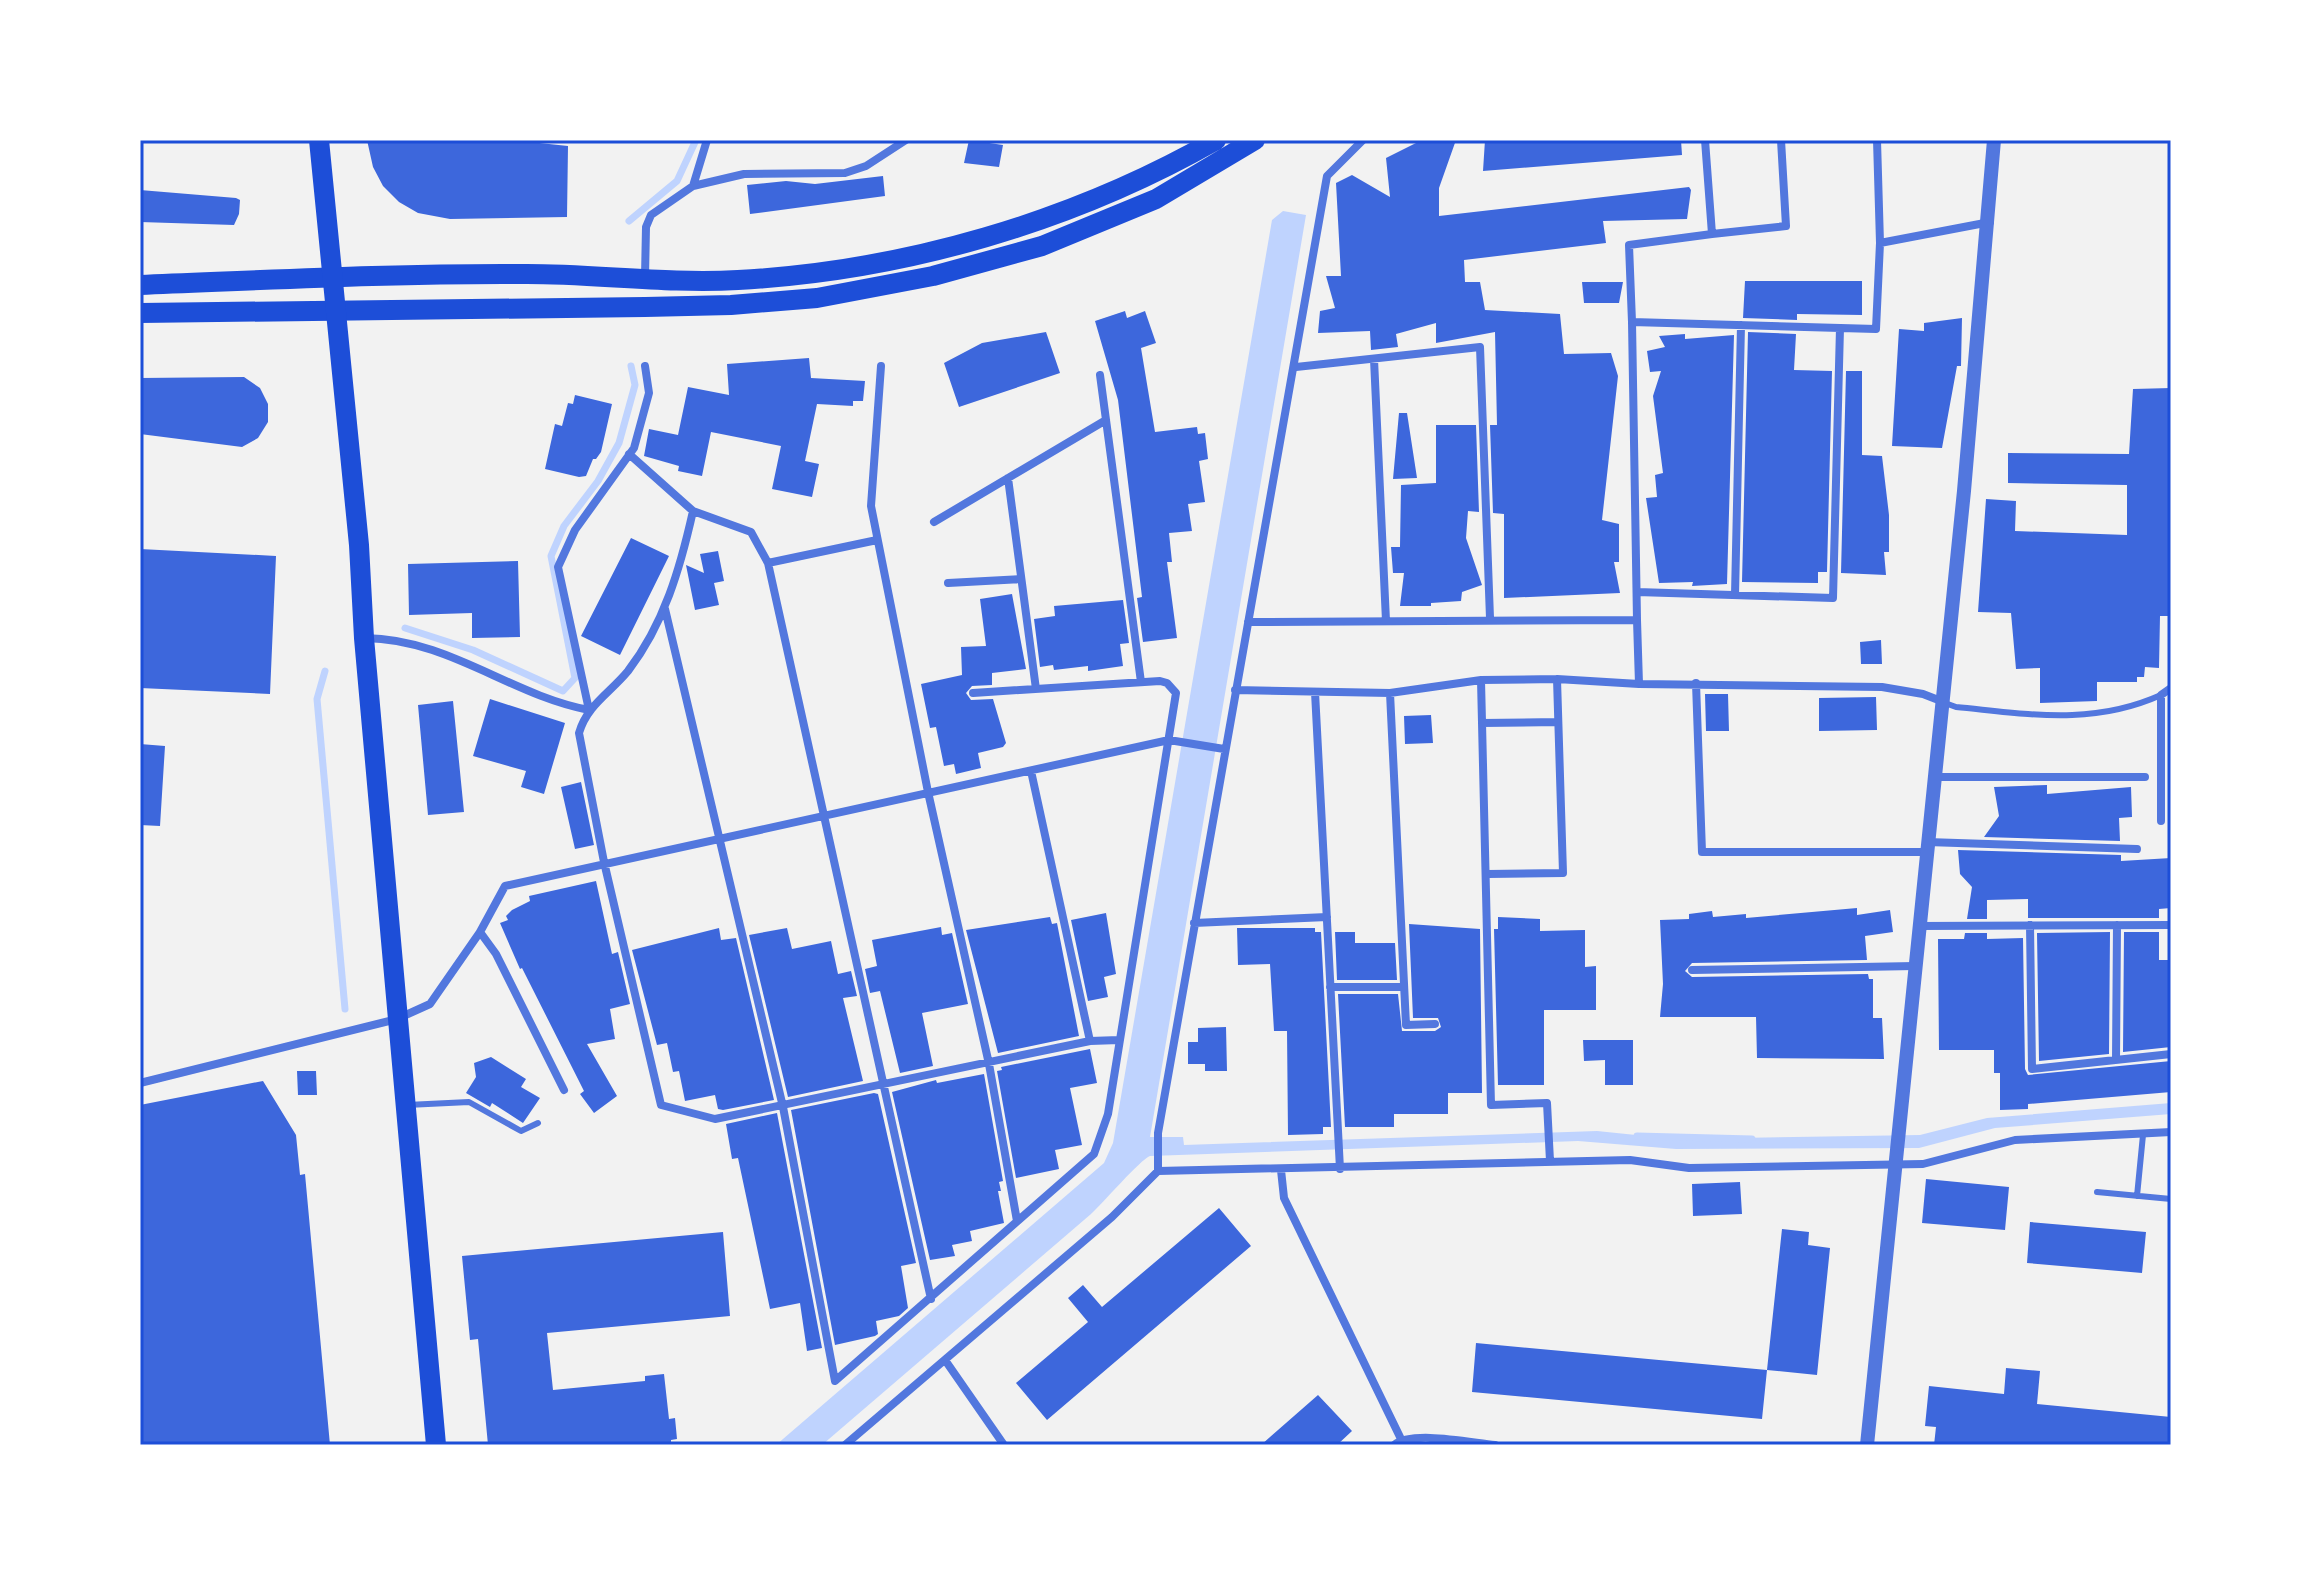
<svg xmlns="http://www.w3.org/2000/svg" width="2311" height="1585" font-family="Lato,sans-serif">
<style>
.water{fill:#bfd3fe}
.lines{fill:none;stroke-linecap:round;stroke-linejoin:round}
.stream{stroke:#bfd3fe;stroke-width:7}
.building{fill:#3d67dc}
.service{stroke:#5277de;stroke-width:6}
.minor{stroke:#5277de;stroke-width:8}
.tertiary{stroke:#5277de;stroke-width:14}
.primary{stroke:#1d4ed8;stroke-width:20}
.trunk{stroke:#1d4ed8;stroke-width:20}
.neatline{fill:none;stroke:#1d4ed8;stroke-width:3}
</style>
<rect width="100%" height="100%" fill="#f2f2f2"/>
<!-- water -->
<path class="water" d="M1283,211L1306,215L1150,1137H1183L1184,1145L1597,1131L1675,1139L1920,1135L1987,1118L2171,1103V1114L1995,1128L1919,1148L1676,1149L1578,1141L1150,1156C1141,1159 1102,1204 1091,1214L822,1445H776L1104,1163L1113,1143L1272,220Z"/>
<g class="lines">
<!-- stream -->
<path class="stream" d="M629,221L677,181L696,140
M405,628L473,650L563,691L575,678L551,556L564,526L598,481L619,443L635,385L631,366
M325,671L317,699L345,1009
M1637,1136L1752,1139"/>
</g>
<!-- building -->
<path class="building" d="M367,140H511L568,146L567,217L450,219L418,213L399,202L383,186L373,167Z
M969,140L1003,145L999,167L964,163Z
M1422,140H1456L1439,188V216L1689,187L1691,190L1687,219L1603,221L1606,243L1464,260L1465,282H1480L1485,310L1560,314L1564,354L1611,353L1618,376L1602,520L1619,524V562H1614L1620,593L1504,598V514L1493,513L1490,425H1497L1495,332L1436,343V323L1396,334L1398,347L1371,350L1370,331L1318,333L1320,311L1335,308L1326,276H1341L1336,183L1352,175L1390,197L1386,158Z
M1485,140H1681L1682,155L1483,171Z
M883,176L885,196L750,214L747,185L786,181L815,184Z
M140,190L236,198L240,200L239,214L234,225L140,222Z
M1745,281H1862V315L1797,314V320L1743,318Z
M1582,282H1623L1619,303H1584Z
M1125,311L1127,318L1145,311L1156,343L1141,348L1155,432L1197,427L1198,434L1205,433L1208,459L1199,461L1205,502L1188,504L1192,531L1169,533L1172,562H1167L1177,638L1143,642L1137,598L1142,597L1118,400L1095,321Z
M1962,318L1961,366H1957L1942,448L1892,446L1899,329L1924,331V323Z
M1046,332L1060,373L959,407L944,363L982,343Z
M1748,332L1796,334L1794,370L1832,371L1827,572H1818V583L1742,582Z
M1685,334V339L1734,335L1727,584L1692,586L1693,582L1659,583L1646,498L1657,497L1655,475L1663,473L1653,396L1661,371L1650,372L1647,351L1665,347L1659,336Z
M809,358L811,378L865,381L863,401H853V406L817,404L805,461L819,464L812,497L772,489L781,446L711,432L702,476L678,471L679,466L644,456L649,429L678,435L688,387L729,395L727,364Z
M1846,371H1862V455L1882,456L1889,515V552H1884L1886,575L1841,573Z
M244,377L260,388L268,404V422L258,438L242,447L140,434V378Z
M2171,388V616H2160L2159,668L2145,667L2144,677H2137V682H2097V701L2040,703V668L2016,669L2011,613L1978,612L1986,499L2016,501L2015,531L2127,535V485L2008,483V453L2129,454L2133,389Z
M575,395L612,404L601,452L596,459H593L586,476L579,477L545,469L555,424L562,426L568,403L573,404Z
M1399,413H1407L1417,478L1393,479Z
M1436,425H1476L1479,512L1468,511L1466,538L1482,585L1462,592L1461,601L1431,603V606H1400L1404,573H1393L1391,547H1400L1401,485L1436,483Z
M631,538L669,556L620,655L581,636Z
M140,549L276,556L270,694L140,688Z
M718,551L724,581L714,583L719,605L695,610L686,565L704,573L700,554Z
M518,561L520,637L472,638V613L409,615L408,564Z
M1012,594L1026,669L992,673V685L972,686L966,693L971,700L993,699L1006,743L1003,747L978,753L981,768L956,774L954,764L944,766L936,727L930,728L921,684L962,675L961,647L986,646L980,599Z
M1123,600L1129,643L1120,644L1123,666L1088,671V666L1054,670L1053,665L1040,667L1034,619L1055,616L1054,606Z
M1881,640L1882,664H1861L1860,642Z
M1705,694H1728L1729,731H1706Z
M1876,697L1877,730L1819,731V698Z
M490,699L565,723L544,794L521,787L526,771L473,756Z
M453,701L464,812L428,815L418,705Z
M1431,715L1433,743L1405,744L1404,716Z
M140,744L165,746L160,826L140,825Z
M581,782L594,845L575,849L561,787Z
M2047,785V794L2131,787L2132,817L2119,818L2120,841L1984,837L1999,816L1994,787Z
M1958,850L2121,855V861L2171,858V908L2159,909V918H2028V899L1987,900V919H1967L1972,887L1960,874Z
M596,881L612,954L618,952L630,1004L610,1009L615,1039L587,1044L617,1096L594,1113L580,1094L584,1091L522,968L520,969L500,923L508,920L506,916L512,910L530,901L529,896Z
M1857,908V915L1890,910L1893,932L1865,936L1867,960L1692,963L1685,971L1692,977L1868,974L1869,979H1873V1018H1882L1884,1059L1757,1058L1756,1017H1660L1663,984L1660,920L1689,919V914L1712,911L1713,917L1746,914V918Z
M1106,913L1116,974L1104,977L1108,997L1088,1001L1071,920Z
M1050,917L1052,924L1057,923L1079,1036L998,1053L966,930Z
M1498,917L1540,919V931L1585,930V967L1596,966V1010H1544V1085H1498L1494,929H1498Z
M1409,924L1480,929L1482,1093H1448V1114H1394V1127H1345L1338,994H1398L1402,1031H1435L1441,1027L1438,1018H1413Z
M941,927L942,935L952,933L968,1004L922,1013L933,1066L900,1073L880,991L870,993L865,969L877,966L872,940Z
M719,928L721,940L736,938L774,1100L723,1110L718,1109L715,1095L685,1101L679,1071L673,1072L667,1043L657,1045L632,950Z
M787,928L792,949L831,941L838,974L851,971L857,996L843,998L863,1081L788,1097L749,935Z
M1237,928H1315V932H1321L1331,1127H1323V1134L1288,1135L1287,1031H1274L1270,964L1238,965Z
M1335,932H1355V943H1395L1397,980H1337Z
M2110,932L2109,1054L2039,1061L2037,933Z
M2124,932H2159V960H2171V1047L2123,1052Z
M1965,933H1987V939L2023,938L2025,1069L2028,1075L2171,1061V1092L2028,1104V1109L2000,1110V1073H1994V1050H1939L1938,939H1964Z
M1226,1027L1227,1071H1205V1064H1188V1042H1198V1028Z
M1583,1040H1633V1085H1605V1060L1584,1061Z
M1090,1049L1097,1083L1070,1088L1082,1145L1055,1150L1059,1169L1016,1178L997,1071L1002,1070L1001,1067Z
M491,1057L526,1079L521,1087L540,1098L523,1123L492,1103L490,1107L466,1093L476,1077L474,1063Z
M297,1071H316L317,1095H298Z
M984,1074L1003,1181L999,1182L1001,1191H998L1004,1223L970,1231L972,1241L952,1245L955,1256L930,1260L892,1092L936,1080L937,1083Z
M263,1081L296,1135L300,1175L305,1174L330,1445H140V1105Z
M874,1093L878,1094L916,1263L901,1266L908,1308L899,1316L876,1321L878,1334L875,1336L835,1345L791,1110Z
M777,1113L822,1348L807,1351L800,1303L770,1309L738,1158L732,1159L726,1124Z
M1926,1179L2009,1187L2005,1230L1922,1223Z
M1740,1182L1742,1214L1693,1216L1692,1184Z
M1219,1208L1251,1246L1047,1420L1016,1383L1088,1322L1068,1298L1083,1285L1102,1307Z
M2030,1222L2146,1232L2142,1273L2027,1263Z
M1782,1229L1809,1232L1808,1245L1830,1248L1817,1375L1767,1370Z
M723,1232L730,1316L547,1333L553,1390L645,1381V1376L664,1374L669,1419L675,1418L677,1439L671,1440V1445H488L478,1339L470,1340L462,1256Z
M1476,1343L1767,1370L1762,1419L1472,1392Z
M2006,1368L2040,1371L2037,1404L2171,1417V1445H1934L1936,1427L1925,1426L1929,1386L2004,1394Z
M1318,1395L1352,1431L1337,1445H1261Z"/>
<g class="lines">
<!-- service -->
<path class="service" d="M1945,703L1956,707C2029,714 2092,726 2161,695
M407,1105L469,1102L521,1131L538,1123
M2097,1192L2171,1199
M2137,1196L2143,1135"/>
<!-- minor -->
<path class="minor" d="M1705,140L1712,234L1629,245L1632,322L1876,329L1880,243
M1877,140L1880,243L1990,222
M693,186L744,174L845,173L866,166L906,140
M1712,234L1786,226L1781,140
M645,277L646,227L651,215L693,186L707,140
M1374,359L1386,621
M881,366L871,506L928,792L989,1064L1017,1221
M1296,367L1480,347L1490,618
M1100,375L1141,682
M629,454L693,511C680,569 664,624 628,671C610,693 587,705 579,733L604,862L661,1105L715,1119L1090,1041L1119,1040
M1008,478L1036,689
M693,511L751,532L768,563L877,540
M934,522L1106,420
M768,563L931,1299
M948,583L1021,579
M1637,592L1833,598L1840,328
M1735,595L1741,325
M665,609L783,1107L835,1381L1094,1154L1108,1114L1176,693L1167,683L1160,681L973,693
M1637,620L1639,684
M1248,622L1637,620L1632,322
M365,638C449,639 510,695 589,710L558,567L575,530L634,448L649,393L645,366
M1481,680L1491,1105L1547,1103L1550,1161
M1696,683L1702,852H1926
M1235,690L1390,693L1481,680L1557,679L1639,684L1882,687L1923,694L1941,701
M1315,692L1340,1169
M1390,693L1406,1025L1435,1024
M1482,723L1558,722
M1031,771L1090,1041
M1934,777H2145
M2161,821V695L2171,688
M1927,842L2137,849
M1488,874L1563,873L1557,679
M1194,923L1327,917
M2030,925L2032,1069L2171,1054
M1919,926L2171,925
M480,932L496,954L564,1090
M1692,970L1915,966
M1330,987H1404
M2116,1060L2117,925
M140,1083L397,1019L430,1004L480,932L505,886L1169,740L1224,749
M1281,1170L1284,1198L1401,1439
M1158,1171V1133L1327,176L1363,140
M945,1360L1004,1445
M845,1445L1112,1217L1158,1171L1630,1160L1689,1168L1923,1164L2015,1140L2171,1132
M1394,1445C1412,1430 1472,1443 1495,1445"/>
<!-- tertiary -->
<path class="tertiary" d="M1867,1445L1964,491L1994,140"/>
<!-- primary -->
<path class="primary" d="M140,285C269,280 398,273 527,274C597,274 668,284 738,280C904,271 1072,222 1216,140
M140,313L645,307L731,305L817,298L933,276L1042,246L1156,199L1255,140"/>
<!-- trunk -->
<path class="trunk" d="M319,140L359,545L364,638L436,1445"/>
</g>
<!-- border -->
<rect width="2311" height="1585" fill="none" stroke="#ffffff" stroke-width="284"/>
<rect x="142" y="142" width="2027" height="1301" class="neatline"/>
</svg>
